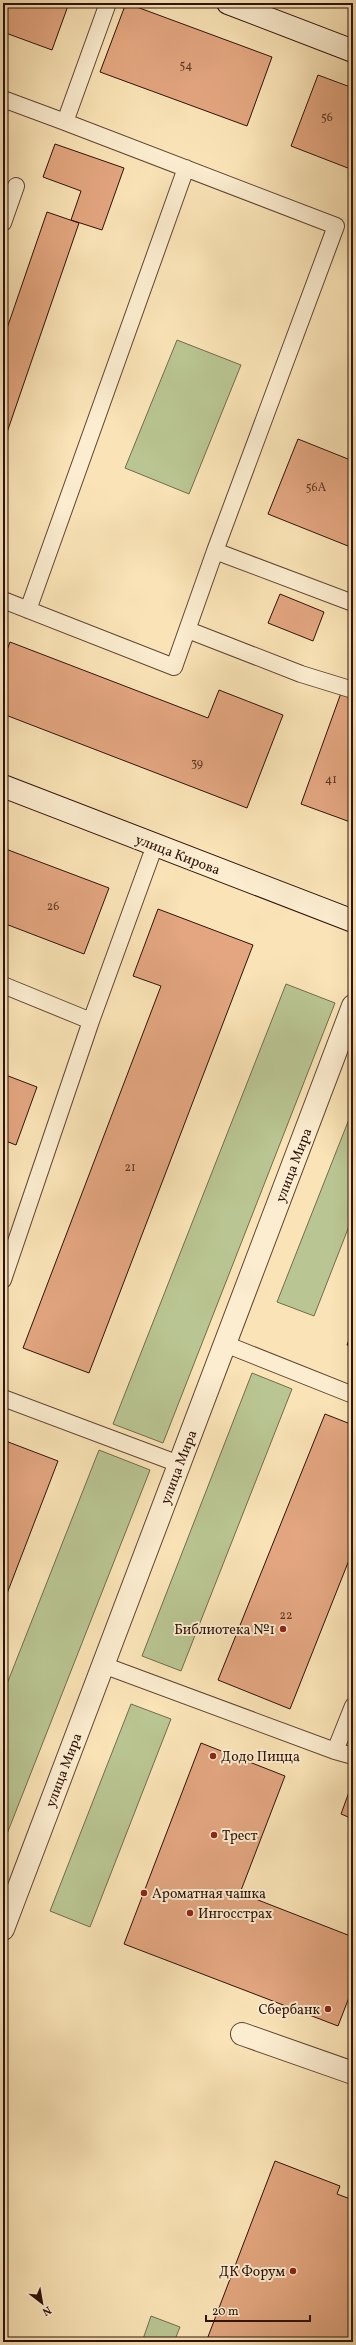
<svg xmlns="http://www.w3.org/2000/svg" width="356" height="2345" font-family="Vollkorn,serif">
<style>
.green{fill:#b9c592;stroke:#736c4d}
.building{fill:#e3a680;stroke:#2d1208}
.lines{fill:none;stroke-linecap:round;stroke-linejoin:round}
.service-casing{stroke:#604634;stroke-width:18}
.pedestrian-casing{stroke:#604634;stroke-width:24}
.tertiary-casing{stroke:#604634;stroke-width:24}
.secondary-casing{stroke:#2d1208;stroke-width:24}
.service{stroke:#fcedd0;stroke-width:16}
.pedestrian{stroke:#fcedd0;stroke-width:22}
.tertiary{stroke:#fcedd0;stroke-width:22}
.secondary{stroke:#fcedd0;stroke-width:22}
.poi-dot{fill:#8f2418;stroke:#fcedd0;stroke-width:1.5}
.labels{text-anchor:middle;stroke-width:4;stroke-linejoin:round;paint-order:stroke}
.number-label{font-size:12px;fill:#5a3726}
.street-label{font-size:14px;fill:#2d1208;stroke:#fcedd0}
.poi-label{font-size:14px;fill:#2d1208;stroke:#fcedd0;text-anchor:start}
</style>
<rect width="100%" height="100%" fill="#fae4b7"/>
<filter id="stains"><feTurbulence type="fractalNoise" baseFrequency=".005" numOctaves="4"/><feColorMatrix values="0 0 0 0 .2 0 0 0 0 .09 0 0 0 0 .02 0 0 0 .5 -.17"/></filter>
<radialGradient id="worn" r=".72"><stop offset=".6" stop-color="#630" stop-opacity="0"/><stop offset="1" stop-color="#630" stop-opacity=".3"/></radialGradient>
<!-- green -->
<path class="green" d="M177,340L241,365L189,494L125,468Z
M286,984L335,1003L163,1443L113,1424Z
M353,1109V1216L314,1316L277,1302Z
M252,1373L292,1389L181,1671L142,1656Z
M99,1450L150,1470L3,1844V1694Z
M131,1704L171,1719L90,1927L50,1911Z
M151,2316L180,2327L174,2342H142Z"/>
<!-- building -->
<path class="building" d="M3,3H69L52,50L3,32Z
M126,3L272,57L247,126L100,72Z
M318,75L353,88V170L291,146Z
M55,144L124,168L102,230L71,220L81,191L43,177Z
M47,212L79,223L3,444V340Z
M298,439L353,461V548L268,514Z
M280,594L324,612L313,641L268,623Z
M10,642L208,718L219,690L283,715L247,808L3,714V661Z
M341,693L353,697V823L301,804Z
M3,848L109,888L84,954L3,923Z
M158,909L253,945L89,1373L23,1348L161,986L133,976Z
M3,1074L37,1087L16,1145L3,1140Z
M353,1329V1347L347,1345Z
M325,1414L353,1425V1550L290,1709L218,1680Z
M3,1440L58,1461L3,1604Z
M201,1743L285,1776L240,1893L353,1937V1987L338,2026L124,1944Z
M353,1781V1819L341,1814Z
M275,2161L340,2186L337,2194L353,2200V2342H206Z"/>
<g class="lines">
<!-- service casing -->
<g class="service-casing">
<path id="service" d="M3,99L65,122L108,3
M65,122L336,226L215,551
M3,223L16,186
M3,600L174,667L215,551L353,603
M28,610L186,168
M188,630L301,674L353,690
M3,985L91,1021L3,1280
M91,1021L155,845
M225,1344L353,1395
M3,1398L179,1464
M103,1665L335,1751
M353,1706L335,1751L353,1756"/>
</g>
<!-- pedestrian casing -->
<g class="pedestrian-casing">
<path id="pedestrian" d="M242,2034L353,2073"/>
</g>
<!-- tertiary casing -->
<g class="tertiary-casing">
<path id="tertiary" d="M3,1929L353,1006"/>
</g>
<!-- secondary casing -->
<g class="secondary-casing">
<path id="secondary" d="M228,3L353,51
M3,786L353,921"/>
</g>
<!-- service -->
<use href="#service" class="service"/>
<!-- pedestrian -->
<use href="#pedestrian" class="pedestrian"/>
<!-- tertiary -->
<use href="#tertiary" class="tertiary"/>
<!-- secondary -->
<use href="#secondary" class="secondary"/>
</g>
<!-- markers -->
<g class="poi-dot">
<circle cx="283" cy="1629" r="4"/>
<circle cx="213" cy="1756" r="4"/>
<circle cx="214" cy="1835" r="4"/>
<circle cx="144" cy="1893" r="4"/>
<circle cx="190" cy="1913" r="4"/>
<circle cx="328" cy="2009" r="4"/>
<circle cx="293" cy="2271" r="4"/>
</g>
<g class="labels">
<!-- number labels -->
<g class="number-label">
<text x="186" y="69">54</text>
<text x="327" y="121">56</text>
<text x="316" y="491">56А</text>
<text x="197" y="767">39</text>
<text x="331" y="783">41</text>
<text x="53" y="910">26</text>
<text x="130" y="1171">21</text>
<text x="286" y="1619">22</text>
</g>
<!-- street labels -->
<g class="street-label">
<text transform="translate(178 854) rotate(21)" y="5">улица Кирова</text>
<text transform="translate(293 1165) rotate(-69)" y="5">улица Мира</text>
<text transform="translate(178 1467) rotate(-69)" y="5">улица Мира</text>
<text transform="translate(63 1770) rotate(-69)" y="5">улица Мира</text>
</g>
<!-- poi labels -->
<g class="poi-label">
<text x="275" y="1634" text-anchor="end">Библиотека №1</text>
<text x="221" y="1761">Додо Пицца</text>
<text x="222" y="1840">Трест</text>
<text x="152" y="1898">Ароматная чашка</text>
<text x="198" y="1918">Ингосстрах</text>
<text x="320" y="2014" text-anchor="end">Сбербанк</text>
<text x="285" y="2276" text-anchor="end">ДК Форум</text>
</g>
</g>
<!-- margin -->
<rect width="356" height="2345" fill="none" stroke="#fae4b7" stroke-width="16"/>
<rect x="4" y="4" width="348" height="2337" fill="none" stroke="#2d1208" stroke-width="2"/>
<rect x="8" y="8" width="340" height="2329" fill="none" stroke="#2d1208"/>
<!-- north arrow -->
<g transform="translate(42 2303) rotate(149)" stroke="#fcedd0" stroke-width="3" paint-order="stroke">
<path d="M0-3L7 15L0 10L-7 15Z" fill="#2d1208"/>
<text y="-6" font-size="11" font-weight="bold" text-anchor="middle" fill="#2d1208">N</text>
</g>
<!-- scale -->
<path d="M206 2315v6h104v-6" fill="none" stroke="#2d1208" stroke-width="2"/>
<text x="212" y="2315" font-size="12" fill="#2d1208" stroke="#fcedd0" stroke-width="3" paint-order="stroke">20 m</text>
<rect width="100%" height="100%" filter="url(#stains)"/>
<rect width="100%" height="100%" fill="url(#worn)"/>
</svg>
